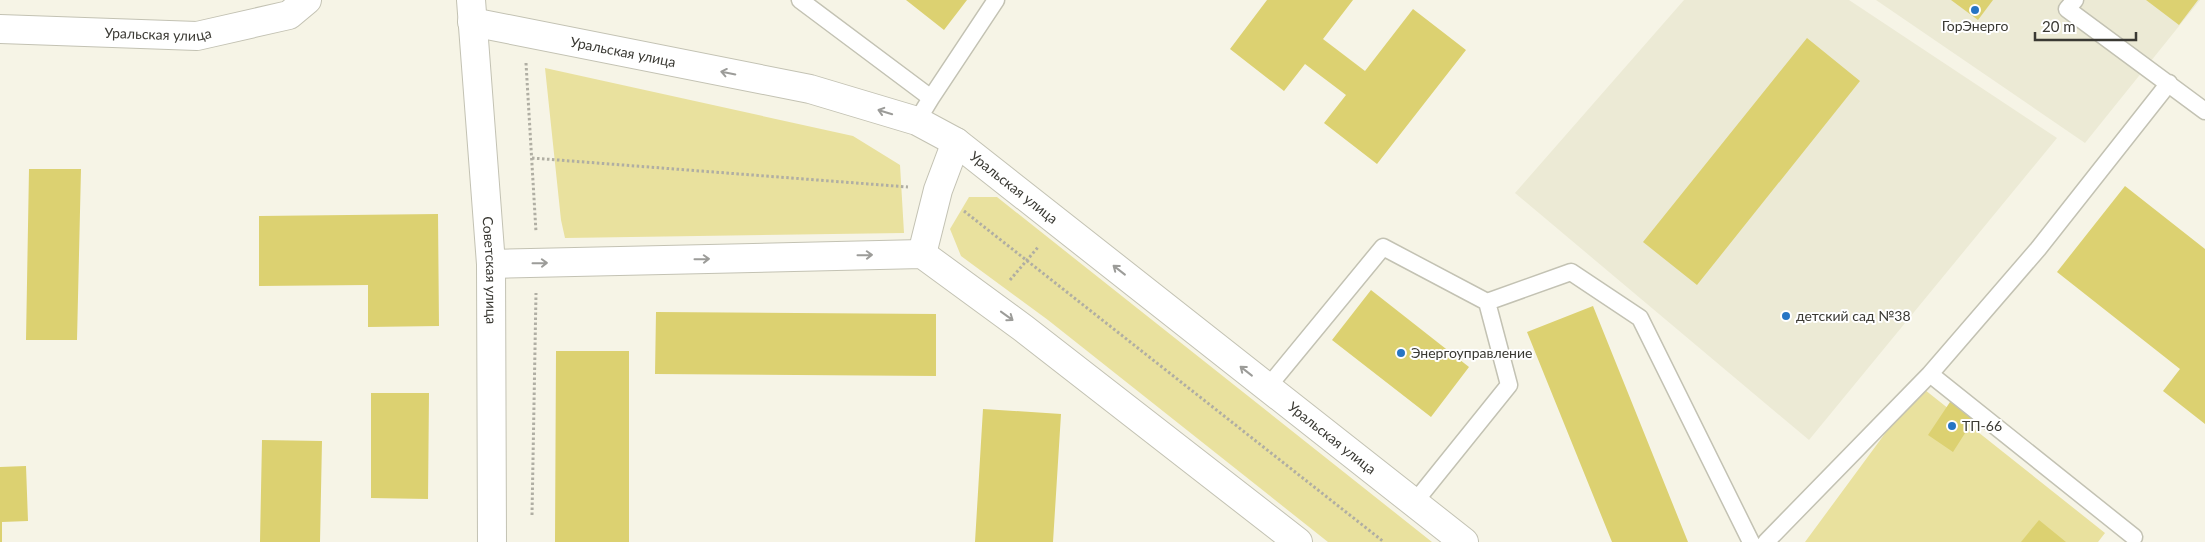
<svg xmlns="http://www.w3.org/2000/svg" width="2205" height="542" font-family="Lato,sans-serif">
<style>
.built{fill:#ecead5}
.green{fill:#e9e19e}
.building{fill:#dcd171}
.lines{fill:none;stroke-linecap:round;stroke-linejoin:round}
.service-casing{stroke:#c3c2b3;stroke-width:19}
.minor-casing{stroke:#c3c2b3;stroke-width:30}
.tertiary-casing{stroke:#c3c2b3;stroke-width:30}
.path{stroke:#b0aea3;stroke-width:3;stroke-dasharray:2.5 2.5;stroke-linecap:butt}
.service{stroke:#fff;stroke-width:16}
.minor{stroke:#fff;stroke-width:28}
.tertiary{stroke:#fff;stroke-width:28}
.oneway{stroke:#9c9c99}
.poi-dot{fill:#2675c4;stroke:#fff;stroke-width:2}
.labels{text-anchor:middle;stroke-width:4;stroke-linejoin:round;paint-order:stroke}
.poi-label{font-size:14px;fill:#3a3933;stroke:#fff;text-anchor:start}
.street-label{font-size:14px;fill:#3a3933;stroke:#fff}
</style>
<rect width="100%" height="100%" fill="#f6f4e6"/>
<!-- built -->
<path class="built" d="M1684,0H1849L2057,138L1809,440L1515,193Z
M1876,0H2200L2085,143Z"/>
<!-- green -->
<path class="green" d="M545,68L853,136L900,165L904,233L565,238L561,220Z
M969,197H997L1432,542H1328L1048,320L961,256L950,229Z
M1920,386L2105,533L2098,542H1805Z"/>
<!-- building -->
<path class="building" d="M906,0H967L944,30Z
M1267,0H1353L1323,39L1365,71L1413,9L1466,50L1377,164L1324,123L1346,95L1305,64L1284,91L1230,49Z
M1951,0H1993L1978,20Z
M2146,0H2198L2179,25Z
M1807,38L1860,81L1697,285L1643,242Z
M29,169H81L77,340H26Z
M2125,186L2205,249V424L2163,391L2180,369L2057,272Z
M438,214L439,326L368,327V285L259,286V216Z
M1371,290L1469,367L1431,417L1332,340Z
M1593,306L1688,542H1612L1527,332Z
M656,312L936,314V376L655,374Z
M556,351H629V542H555Z
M371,393H429L428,499L371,498Z
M1952,399L1976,416L1953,452L1928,435Z
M983,409L1061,414L1053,542H975Z
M262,440L322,441L320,542H260Z
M26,466L28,521L2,522V542H0V467Z
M2039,520L2066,542H2021Z"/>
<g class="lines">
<!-- service casing -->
<g class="service-casing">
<path id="service" d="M800,0L931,98L917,121
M2075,0L2067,9L2205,111
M931,98L996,0
M1930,374L2038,249L2169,83
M1267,388L1383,247L1487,302
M1414,503L1509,385L1487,302L1571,272L1640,318L1751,542
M1766,542L1930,374L2134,537"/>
</g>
<!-- minor casing -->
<g class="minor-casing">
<g id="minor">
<path id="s1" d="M472,22L810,89L917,121L956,142L1464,542"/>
<path id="s2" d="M0,29L197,36L289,15L307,0"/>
<path d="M922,254L938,190L956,142"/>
<path d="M491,264L922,254L1023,328L1298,542"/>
</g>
</g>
<!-- tertiary casing -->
<g class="tertiary-casing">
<g id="tertiary">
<path id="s3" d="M471,0L491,264L492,542"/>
</g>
</g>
<!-- path -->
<path class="path" d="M526,63L536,232
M532,158L908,187
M964,211L1384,542
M1010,280L1039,246
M532,515L536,293"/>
<!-- service -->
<use href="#service" class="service"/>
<!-- minor -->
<use href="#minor" class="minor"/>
<!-- tertiary -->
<use href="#tertiary" class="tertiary"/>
</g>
<!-- one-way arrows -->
<defs><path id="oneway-shaft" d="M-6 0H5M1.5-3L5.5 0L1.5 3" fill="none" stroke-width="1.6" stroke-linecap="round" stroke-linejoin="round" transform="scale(1.25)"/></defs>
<g class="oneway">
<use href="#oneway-shaft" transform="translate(728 73) rotate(-169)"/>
<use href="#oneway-shaft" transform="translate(885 112) rotate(-163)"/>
<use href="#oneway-shaft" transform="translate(865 255) rotate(-1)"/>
<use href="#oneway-shaft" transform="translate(702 259) rotate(-1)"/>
<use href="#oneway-shaft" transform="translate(540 263) rotate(-1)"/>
<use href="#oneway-shaft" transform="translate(1119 270) rotate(-142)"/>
<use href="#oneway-shaft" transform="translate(1007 316) rotate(36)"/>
<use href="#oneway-shaft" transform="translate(1246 371) rotate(-142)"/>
</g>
<!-- markers -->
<g class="poi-dot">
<circle cx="1975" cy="10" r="5"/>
<circle cx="1786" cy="316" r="5"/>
<circle cx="1401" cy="353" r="5"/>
<circle cx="1952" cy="426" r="5"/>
</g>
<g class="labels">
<!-- poi labels -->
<g class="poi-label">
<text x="1975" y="31" text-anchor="middle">ГорЭнерго</text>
<text x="1796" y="321">детский сад №38</text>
<text x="1411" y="358">Энергоуправление</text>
<text x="1962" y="431">ТП-66</text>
</g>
<!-- street labels -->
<g class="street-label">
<text dy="5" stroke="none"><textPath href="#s2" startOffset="158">Уральская улица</textPath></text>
<text dy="5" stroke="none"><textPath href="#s1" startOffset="154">Уральская улица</textPath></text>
<text dy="5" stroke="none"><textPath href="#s1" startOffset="574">Уральская улица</textPath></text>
<text dy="5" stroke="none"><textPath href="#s3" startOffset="271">Советская улица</textPath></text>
<text dy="5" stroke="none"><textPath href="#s1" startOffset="979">Уральская улица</textPath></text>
</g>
</g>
<!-- scale -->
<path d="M2035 32v8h101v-8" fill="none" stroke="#3a3933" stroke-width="2.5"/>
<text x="2042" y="32" font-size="15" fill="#3a3933" stroke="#ffffff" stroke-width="4" paint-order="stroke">20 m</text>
</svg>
